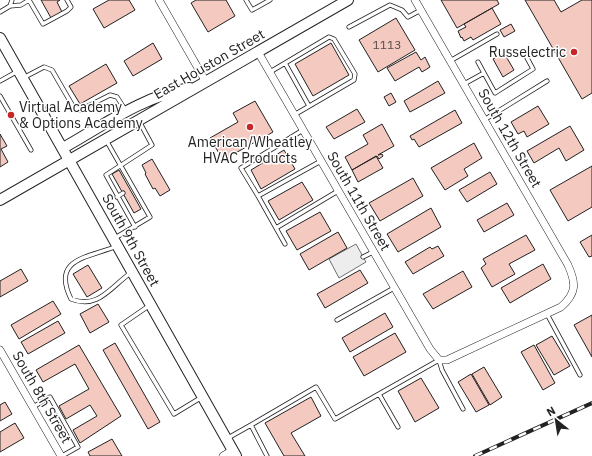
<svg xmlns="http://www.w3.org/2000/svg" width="592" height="456" font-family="'IBM Plex Sans',sans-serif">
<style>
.parking{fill:#ededed;stroke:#6f6f6f}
.building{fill:#f3c9c0;stroke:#222}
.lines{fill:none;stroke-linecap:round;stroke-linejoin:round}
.lane-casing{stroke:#222;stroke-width:5}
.street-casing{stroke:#222;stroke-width:8}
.secondary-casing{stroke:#222;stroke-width:12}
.lane{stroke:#fff;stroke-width:3.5}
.street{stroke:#fff;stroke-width:7}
.secondary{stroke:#fff;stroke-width:10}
.rail-casing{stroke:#222;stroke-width:4}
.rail{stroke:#fff;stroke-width:2.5;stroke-dasharray:8;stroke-linecap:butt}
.poi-dot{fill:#c62828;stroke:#fff;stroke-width:1.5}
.labels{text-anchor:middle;stroke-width:3;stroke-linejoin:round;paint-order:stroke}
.number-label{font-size:12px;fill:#564c4a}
.poi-label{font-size:14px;fill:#222;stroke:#fff;text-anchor:end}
.street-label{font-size:14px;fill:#222;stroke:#fff}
</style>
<rect width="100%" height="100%" fill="#fff"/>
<!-- parking -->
<path class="parking" d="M356,244L366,262L339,278L329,259Z"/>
<!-- building -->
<path class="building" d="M41,0H60L57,2L62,12L51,18Z
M109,0H129L135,10L104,28L93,9Z
M196,0H226L235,16L208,32L191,3Z
M441,0H497L499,4L457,28Z
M525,0H554L561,12L582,0H592V93L582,99Z
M492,8L501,24L473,40L471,37L464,41L462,37L461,38L458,31L466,27L464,24Z
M396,18L415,50L378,72L359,40Z
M511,24L515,31L504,37L500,30Z
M153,43L162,59L133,76L124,61Z
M331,43L349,75L313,96L295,64Z
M416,52L421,60L425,57L430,67L422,72L419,67L395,81L387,68Z
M504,53L514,70L503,77L493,59Z
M106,64L117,83L80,104L69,86Z
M438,81L445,93L410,112L404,101Z
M391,93L396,102L389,106L384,97Z
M255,101L273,132L223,160L210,138L238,122L233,113Z
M538,106L549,124L527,137L524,131L518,134L511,122Z
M357,109L365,122L334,139L326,127Z
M455,110L462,123L419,147L414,139L412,140L410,136Z
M382,124L394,146L378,155L382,154L383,156L379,159L377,156L352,170L345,157L368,144L363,135Z
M570,126L584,150L566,161L559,148L534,163L527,151Z
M0,134L7,146L1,149L8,162L0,167Z
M474,143L482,158L464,169L468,176L445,190L431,168Z
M284,150L295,169L261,189L251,170Z
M376,156L383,168L358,182L352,170Z
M152,159L170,190L160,196L155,188L153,189L145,174L146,173L142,165Z
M592,166V207L568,221L550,190Z
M119,170L141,209L134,213L112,174Z
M490,172L497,184L467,202L459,190Z
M413,178L423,196L380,221L369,203Z
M302,182L313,200L279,220L268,201Z
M507,203L514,215L484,232L477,220Z
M431,208L441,227L398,252L387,234Z
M320,212L331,231L297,250L286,231Z
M338,232L347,248L309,270L300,254Z
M526,235L535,250L509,264L515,274L492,287L481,268L486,264L483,259Z
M592,235V256L589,257L580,242Z
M438,246L444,256L413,274L405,262L430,247L432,249Z
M543,264L551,279L510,303L501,288Z
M88,265L102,288L87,297L73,274Z
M21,269L28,281L0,297V281Z
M360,270L368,283L325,308L317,294Z
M463,271L472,287L433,309L423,294Z
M53,301L61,314L19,339L11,325Z
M98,304L109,322L90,333L80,314Z
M385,313L393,327L350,352L342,338Z
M592,315V357L574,325Z
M58,321L65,333L28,354L21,342Z
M395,333L406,352L364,376L353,357Z
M552,336L570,366L554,375L536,345Z
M115,343L160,422L148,429L103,350Z
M79,345L121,416L80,443L73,430L97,416L90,405L66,419L59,406L89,389L75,364L43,382L36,370Z
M534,345L555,383L543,390L521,352Z
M484,367L502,397L490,405L472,374Z
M471,374L489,405L476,412L458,382Z
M421,378L439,408L415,422L398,391Z
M311,397L321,416L291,433L305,456H284L265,423Z
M5,402L12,414L0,421V405Z
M15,423L24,438L0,452V432Z
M112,439L122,456H90L88,452Z"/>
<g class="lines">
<!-- lane casing -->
<g class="lane-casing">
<path id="lane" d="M29,0L43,24L67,11L71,7L67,0
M246,0L252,10L270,0
M10,6L21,5L29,0
M0,12L10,6L12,0
M349,27L390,5L402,10L408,17L421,10
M450,61L497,34
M285,63L309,106
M270,72L329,37L334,39L355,74L354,80L294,115
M484,73L495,93L533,69L526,56
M23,78L44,67L52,70L74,108L80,110L110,95L117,97L126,111
M0,81L18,71
M464,84L484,73L478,62
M0,96L31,150
M484,120L547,81
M303,130L241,168L258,196L321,161
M106,140L150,217L115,238
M258,196L276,228
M117,197L123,193
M135,227L106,175L152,145L139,121
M285,244L276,228L338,191
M117,246C88,258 51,258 71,299C99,310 111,286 132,272
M363,257L373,252
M150,305L121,325L174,414L202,397
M547,314L580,375
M337,320L394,288
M33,407L50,397L78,447L62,456
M251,425L316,387L335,419L379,394
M398,427L379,394L439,360L442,370L463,409
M228,438L251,425L267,456"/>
</g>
<!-- street casing -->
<g class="street-casing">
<path id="street" d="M159,0L206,82
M258,52L430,349L439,360H447L561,307C577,293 576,283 568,265L415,0
M0,350L61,456
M223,456L233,450"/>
</g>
<!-- secondary casing -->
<g class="secondary-casing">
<path id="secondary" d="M0,38L236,456
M63,148C104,125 143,96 190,88
M0,200L348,0"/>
</g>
<!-- lane -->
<use href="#lane" class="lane"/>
<!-- street -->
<use href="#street" class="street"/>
<!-- secondary -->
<use href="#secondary" class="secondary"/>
<!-- rail casing -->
<g class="rail-casing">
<path id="rail" d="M475,456L592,403"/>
</g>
<!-- rail -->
<use href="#rail" class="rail"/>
</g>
<!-- markers -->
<g class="poi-dot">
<circle cx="574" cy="52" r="4"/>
<circle cx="11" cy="115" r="4"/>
<circle cx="250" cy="127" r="4"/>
</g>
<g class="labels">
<!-- number labels -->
<g class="number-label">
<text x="387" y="49">1113</text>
</g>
<!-- poi labels -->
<g class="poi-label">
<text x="566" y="57">Russelectric</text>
<text x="19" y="112" text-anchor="start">Virtual Academy<tspan x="19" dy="16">&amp; Options Academy</tspan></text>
<text x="250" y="147" text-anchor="middle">American/Wheatley<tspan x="250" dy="16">HVAC Products</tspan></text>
</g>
<!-- street labels -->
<g class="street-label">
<text transform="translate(209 64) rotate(-30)" y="5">East Houston Street</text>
<text transform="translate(510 138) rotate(60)" y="5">South 12th Street</text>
<text transform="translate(359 201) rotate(60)" y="5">South 11th Street</text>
<text transform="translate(131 240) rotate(61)" y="5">South 9th Street</text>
<text transform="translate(42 397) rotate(60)" y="5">South 8th Street</text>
</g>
</g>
<!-- north arrow -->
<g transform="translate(556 420) rotate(330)" stroke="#ffffff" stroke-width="3" paint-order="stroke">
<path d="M0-3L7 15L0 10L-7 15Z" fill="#222222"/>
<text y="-6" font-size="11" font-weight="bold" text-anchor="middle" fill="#222222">N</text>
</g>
</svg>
